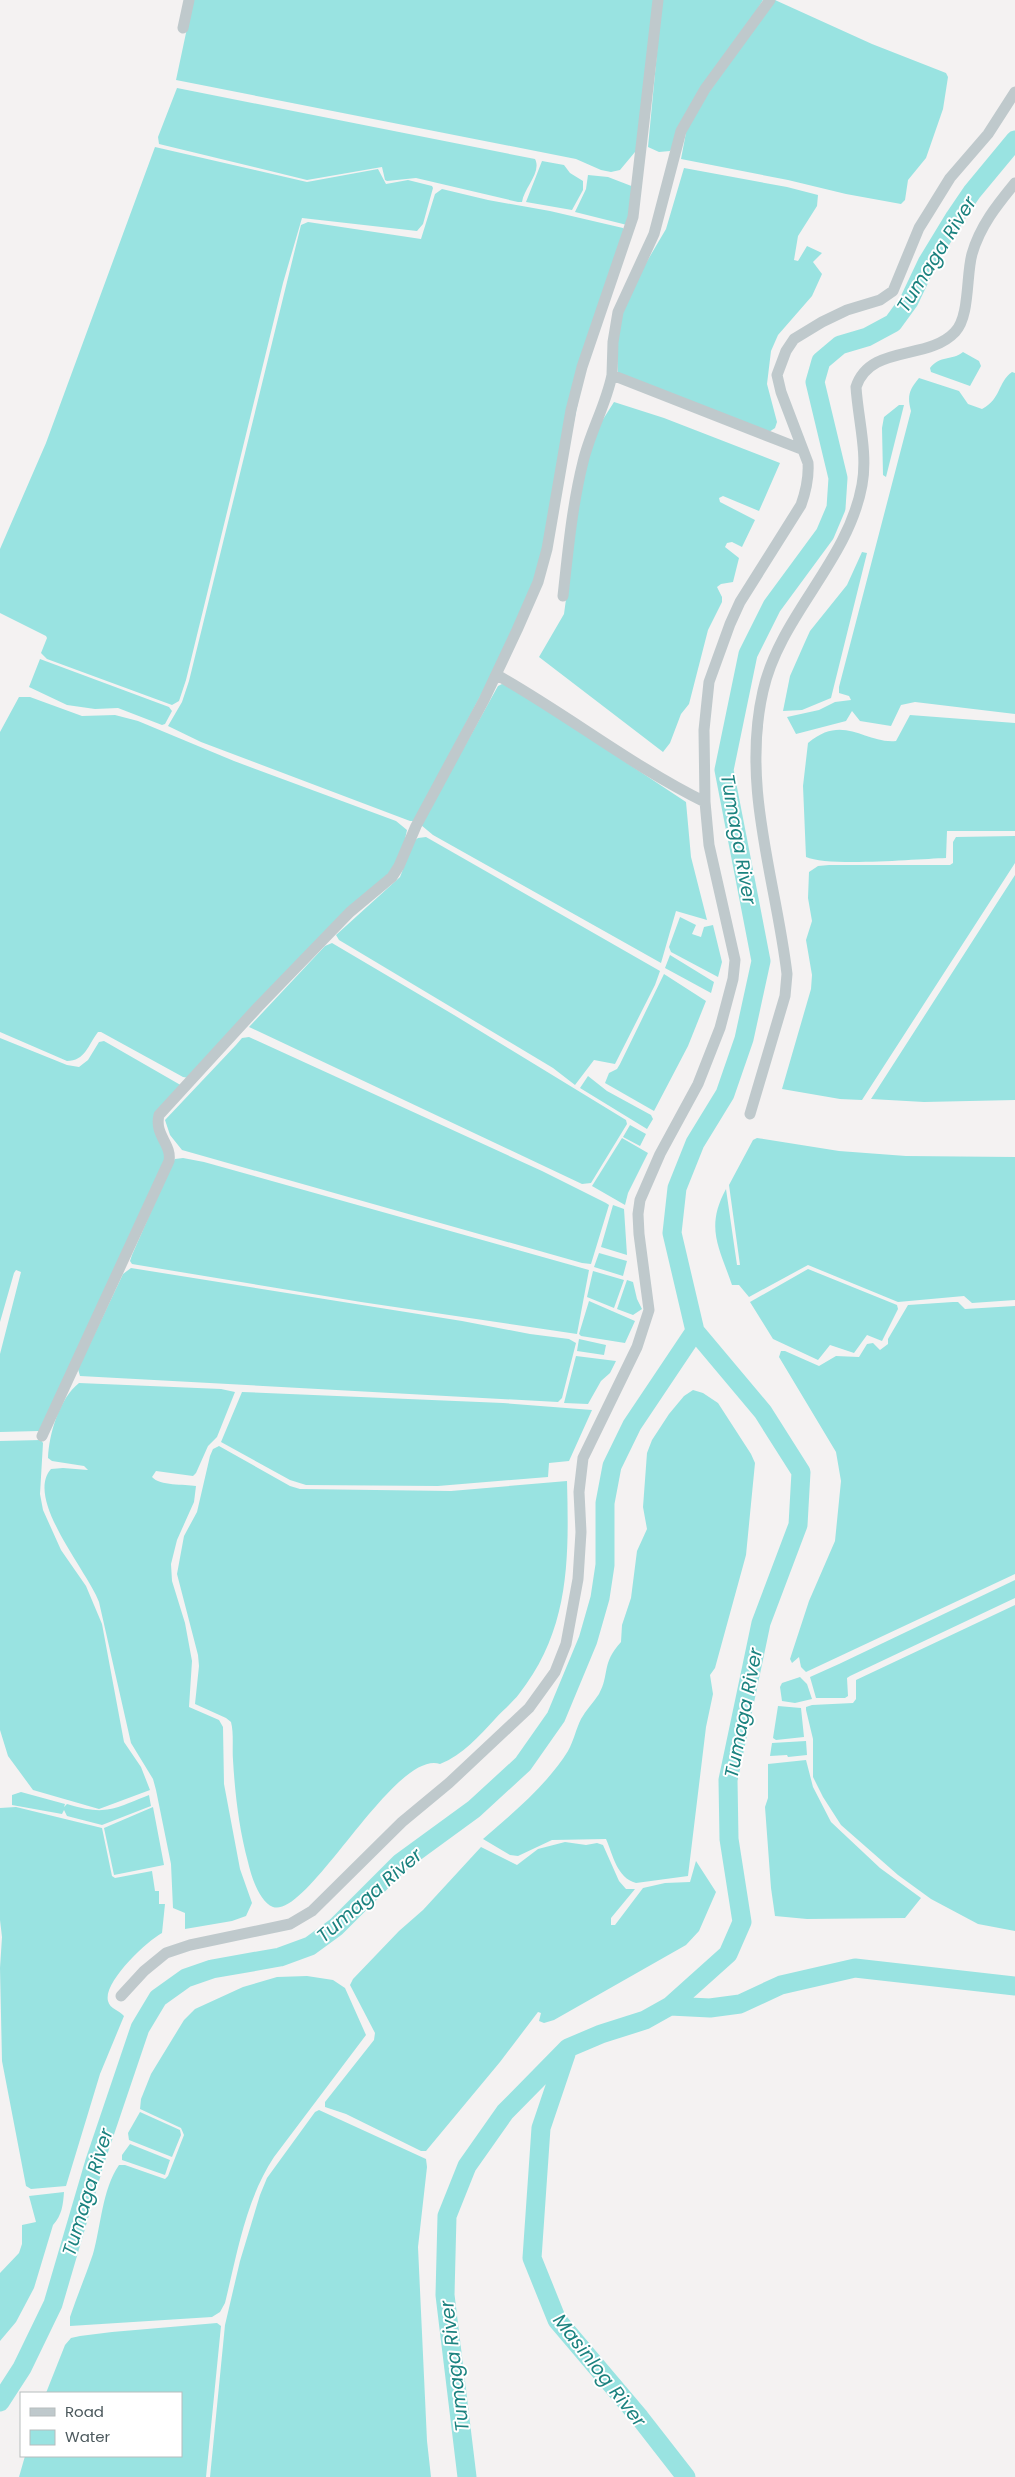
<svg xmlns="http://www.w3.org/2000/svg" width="1015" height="2477" font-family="Poppins,sans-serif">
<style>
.water{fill:#99e3e1}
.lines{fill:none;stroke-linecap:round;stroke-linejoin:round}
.river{stroke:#99e3e1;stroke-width:19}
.street{stroke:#bfc9cc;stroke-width:11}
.labels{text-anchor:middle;stroke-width:4;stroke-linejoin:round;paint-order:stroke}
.water-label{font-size:19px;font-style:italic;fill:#1b827f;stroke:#fff}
</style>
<rect width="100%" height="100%" fill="#f4f2f2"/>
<!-- water -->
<path class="water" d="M193,0H656L640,146L620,170L611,172L601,170L576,159L176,80Z
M662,0H763L675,144L670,151L659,152L648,147Z
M775,0L872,44L946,73L948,77L943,109L926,158L908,180L905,200L901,204L846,194L788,180L681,159L688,122L694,113Z
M177,88L535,159C542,172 524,188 522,202H518L416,178L387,181L385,180L382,167L307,180L159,144L158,137Z
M155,147L307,182L378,169L386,184L408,180L432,186L433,188L423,224L417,231L302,218L283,283L186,680L179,701L172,705L47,659L41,653L47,638L46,636L0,613V549L46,443Z
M542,161L564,165L570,173L583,181V190L572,210L526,202Z
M684,168L787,187L818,195L817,206L798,236L794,260L798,261L807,246L822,253L813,262L822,274L812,296L778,335L771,351L767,384L777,422L775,428L769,432L618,376L616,330L636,280L666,229Z
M588,175L608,177L634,187L627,225L575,212L586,189Z
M442,189L488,200L550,211L623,228L625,231L591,339L552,529L527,608L414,821H410L201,742L168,726L182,702L189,681L301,225L308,222L421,239L435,194Z
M963,352L979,361L981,366L970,386L931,372L930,368C940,355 952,361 963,352Z
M1012,372L1015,373V714L915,702L901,705L891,726L860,721L852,711L846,721L796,734L787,717L819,710L835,702L851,700L849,696L839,693V687L911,411C907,396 909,390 919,378L959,391L968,404L982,409C1002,398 997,383 1012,372Z
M614,402L664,418L780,463L759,511L723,496L719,498L720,502L755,520L742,547L732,542L727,543L725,547L739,558L733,582L721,584L717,587L722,597V602L708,630L689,704L681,714L670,743L663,752L539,657L564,614L579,503L589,451L602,421Z
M899,405H904L886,477L883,475L882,428L884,417Z
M862,552L867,553L831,698L802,710L783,711L790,676L805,642L810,631L847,585Z
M40,659L169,707L172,711L165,724L162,725L118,708L95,709L67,705L29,687Z
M502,684L509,685L686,802L691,857L707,920L676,911L661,963L433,835L421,825L498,686Z
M19,697H30L82,716L115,715L138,721L234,761L396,821L407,830L400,862L189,1078L183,1077L101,1032H98C88,1045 85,1061 67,1061L0,1032V732Z
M910,715L1015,723V831H947L946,858C917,859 828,867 806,857L803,786L808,743C844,713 864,744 896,741Z
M1015,836V863L862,1100L840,1099L782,1089L811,989L812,975L806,940L812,921L808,898L809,872L818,866L829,865H950L953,863V842L956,837Z
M426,837L660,971L655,985L615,1064L594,1060L575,1085L553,1068L339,940L336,935L400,877L414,841L418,838Z
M1015,875V1100L924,1102L871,1099Z
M680,917L696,925L692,934L701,937L704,927L713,925L722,962L718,977L671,952L669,947Z
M332,943L454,1015L626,1120L627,1124L591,1183L582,1184L249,1027L325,946Z
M670,955L714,982L711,993L665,968Z
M664,974L706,1001L688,1046L654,1111L605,1083L609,1073L617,1069L620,1064Z
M249,1037L542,1171L606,1203L609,1205L591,1264L582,1263L182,1150L170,1135L165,1120L236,1045L242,1038Z
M0,1038L67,1065L79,1067L88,1060L99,1042L104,1041L184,1087L156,1115L166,1160L39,1431L0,1432V1354L21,1272L16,1270L14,1273L0,1322Z
M588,1076L607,1091L651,1115L653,1119L647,1129L580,1088Z
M630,1125L646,1134L640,1146L623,1137Z
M622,1138L648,1153L628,1193L625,1205L592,1186Z
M757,1138L839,1151L906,1156L1015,1157V1300L972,1303L964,1296L898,1302L808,1265L749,1297L739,1285H732C719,1247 705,1228 726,1189L737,1265H740L729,1185L753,1140Z
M183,1158L204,1162L589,1270L577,1334L361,1302L132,1264L130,1261L132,1255L171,1166L175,1159Z
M613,1205L624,1209L627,1255L601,1247Z
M599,1253L627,1261L623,1276L594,1267Z
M131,1268L462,1321L530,1334L569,1339L576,1343L562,1398L558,1402L80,1376L78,1369L123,1274Z
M808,1269L897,1305L898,1309L882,1341L867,1335L854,1353L830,1345L818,1360L773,1339L750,1302Z
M593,1271L624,1280L614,1308L587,1297Z
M627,1280L633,1282L637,1299L642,1309L633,1315L617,1309Z
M589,1301L635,1321L625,1343L581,1336L579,1334Z
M953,1302H958L965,1309L1015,1306V1574L806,1672L801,1667L799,1657L792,1663L790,1659L809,1601L835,1541L841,1481L836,1452L779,1357L781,1351H785L819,1366L836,1356L859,1357L867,1344L873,1343L880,1350L888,1344V1339L908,1305Z
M579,1339L606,1345L604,1355L577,1351Z
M576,1356L616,1361L610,1373L601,1381L588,1404L564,1403Z
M79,1383L221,1389L235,1392L217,1437L208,1446L196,1473L193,1476L156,1471L152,1477C160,1486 184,1484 196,1486L194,1502L177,1540L171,1564L172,1581L185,1623L192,1661L189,1707L219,1720L223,1727L224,1784L240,1869L252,1903L246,1916L232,1921L185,1929V1913L173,1908L171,1864L156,1790L153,1779L131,1743L99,1602C89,1573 24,1499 51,1469L63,1468L88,1470L84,1466L52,1461L48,1458C49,1434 59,1399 79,1383Z
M693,1390L703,1393L718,1403L751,1454L755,1463L746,1555L715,1668L710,1675L713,1694L706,1727L688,1876L636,1883C617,1878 613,1855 606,1839L552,1840L518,1856L510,1855L483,1839C514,1812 546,1786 568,1751C574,1740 576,1729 581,1719C586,1710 593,1703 599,1694C610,1674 601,1664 621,1642L622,1625L631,1598L637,1551L647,1529L643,1507L647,1453L652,1440L669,1414L684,1396Z
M242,1392L503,1403L592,1410L569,1461L549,1463L548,1477L438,1486L306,1485L290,1480L221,1442Z
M41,1440L43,1443L40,1494L43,1510L61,1550L86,1586L102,1624L124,1742L141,1767L150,1790L99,1809L33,1790L8,1756L0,1730V1441Z
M219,1446L290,1486L300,1489L451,1491L567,1481C569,1559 570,1629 519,1694C512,1703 503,1710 495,1719C479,1736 463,1755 440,1764C394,1749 308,1919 273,1907C259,1902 251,1875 248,1862C239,1829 235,1794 233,1760C232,1748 234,1734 231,1722L226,1718L195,1704L199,1666L198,1655L177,1574L184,1536L197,1512L210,1456L213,1449Z
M1015,1580V1598L850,1676L847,1678L848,1696L845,1698H816L810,1677L839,1664Z
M1015,1605V1931L978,1924L931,1899L898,1875L841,1825L823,1797L813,1777V1739L806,1710V1707L812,1705L853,1703L856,1699V1680Z
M800,1677L807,1684L812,1699L795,1703L782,1701L780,1687L782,1683Z
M778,1706L801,1708L804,1737L776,1740L773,1738Z
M806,1741L807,1755L788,1757L787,1755L770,1756L772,1743Z
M806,1760L813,1787L831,1822L880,1868L921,1898L905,1918L807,1919L775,1916L771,1888L765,1807L768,1798V1764Z
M21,1792L65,1804L64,1807L67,1804C106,1816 113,1809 149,1795L151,1806L102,1825L67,1816L64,1810L62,1814L12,1805V1795Z
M16,1807L102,1828L112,1876L115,1878L152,1871L155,1891H159V1904H165L162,1933C147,1941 103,1982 108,2001C110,2009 119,2010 124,2016L100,2074L66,2186L31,2189L26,2186L2,2061L0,1968L2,1937L0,1920V1808Z
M153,1807L164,1865L114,1875L104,1828Z
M565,1842L586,1845L597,1843L603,1845L619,1881L626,1889H635L611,1918V1925H615L643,1888L665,1883L690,1882L696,1861L716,1892L699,1931L686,1945L554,2020L544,2023L539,2021L541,2013L538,2012L500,2062L426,2151H421L346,2114L325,2107V2102L374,2040L375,2033L350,1985L353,1979L399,1931L423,1910L481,1847L517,1865L538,1849Z
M307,1976L333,1980L345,1988L366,2035L274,2157C246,2199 237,2254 225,2303L220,2312L212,2317L70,2326V2317C77,2296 86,2275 93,2254C101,2226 102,2190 119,2165H125L165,2179L168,2176L184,2135L181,2128L140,2109L141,2099L151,2074L184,2020L195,2009L243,1987L277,1977Z
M319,2110L426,2159L427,2167L418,2247L427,2441L431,2477H210L225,2325L240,2261L260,2195L267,2178L315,2112Z
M140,2112L180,2130L181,2135L172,2157L129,2140L128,2133Z
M130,2144L170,2160L165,2175L122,2160V2155Z
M64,2192C63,2205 62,2215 53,2225L34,2288L16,2322L0,2341V2273L19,2253L22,2244V2225L36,2222L29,2196Z
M217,2323L221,2326L206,2477H19L25,2456H181V2393H46L65,2345L71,2338L80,2336L112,2332Z"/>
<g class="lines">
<!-- river -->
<path class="river" d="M670,2006L710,2008L740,2004L781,1985L855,1968L1015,1986
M566,2054L541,2128L532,2258L557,2320L640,2418L686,2477
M0,2402L22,2368L53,2304L95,2161L140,2028L158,1998L186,1978L212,1969L280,1957L310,1946L336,1927L400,1863L474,1809L523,1764L556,1717L588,1640L600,1598L605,1565V1503L612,1466L632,1425L695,1331
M467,2477L445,2295L447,2216L467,2166L505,2112L568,2048L601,2034L645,2020L670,2006L728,1954L742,1922L729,1839L728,1780L761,1623L798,1525L801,1472L763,1412L695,1331L672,1233L677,1188L695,1143L725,1094L744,1039L761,961L724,770L748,654L772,606L825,534L836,508L838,478L815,382L821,361L840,345L867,337L893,323L909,301L927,263L955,217L972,192L1015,140"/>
<!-- street -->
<path class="street" d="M770,0L705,89L681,131L654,234L618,312L613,342L612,375L801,449
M183,28L189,0
M563,596C568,551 572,506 583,462C590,432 606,405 612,375
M497,675C568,715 632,766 705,802
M750,1114L785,996L787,974C776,880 741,787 763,691C780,615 848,562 862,485C868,453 858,419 856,387C870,344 928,361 955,332C970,317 966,275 972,254C980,226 997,205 1015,183
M42,1436L169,1161C172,1144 154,1135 159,1115L258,1007L350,912L392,877L399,866L416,826L484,700L517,630L538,582L547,549L571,410L582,367L633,217L658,0
M121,1996L144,1971L166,1953L190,1945L290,1924L312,1911L402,1822L449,1783L529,1708L555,1672L566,1644L578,1579L581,1532L579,1492L583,1458L637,1347L649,1310L639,1234L638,1214L640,1200L660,1154L698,1084L720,1028L733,979L735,960L709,845L705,802L704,730L709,682L730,624L740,602L801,505C806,491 809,478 808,463L781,392L777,375L786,351L794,339L822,322L847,310L880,300L893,291L919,228L929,212L950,178L988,134L1015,92"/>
</g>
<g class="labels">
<!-- water labels -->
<g class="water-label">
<text transform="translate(936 254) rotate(-58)" y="7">Tumaga River</text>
<text transform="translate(739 839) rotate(80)" y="7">Tumaga River</text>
<text transform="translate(743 1713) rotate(-79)" y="7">Tumaga River</text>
<text transform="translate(369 1895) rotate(-41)" y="7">Tumaga River</text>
<text transform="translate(87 2192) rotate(-73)" y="7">Tumaga River</text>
<text transform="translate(454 2366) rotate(-97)" y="7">Tumaga River</text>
<text transform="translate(600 2370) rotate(52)" y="7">Masinlog River</text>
</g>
</g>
<!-- legend -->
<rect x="20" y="2392" width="162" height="65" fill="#ffffff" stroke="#b7bdbe"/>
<rect x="30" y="2408" width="25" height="8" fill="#bfc9cc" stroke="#b7bdbe"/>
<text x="65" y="2417" font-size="15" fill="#4c595d">Road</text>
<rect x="30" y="2430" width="25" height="15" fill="#99e3e1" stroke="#b7bdbe"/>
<text x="65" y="2442" font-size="15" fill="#4c595d">Water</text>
</svg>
